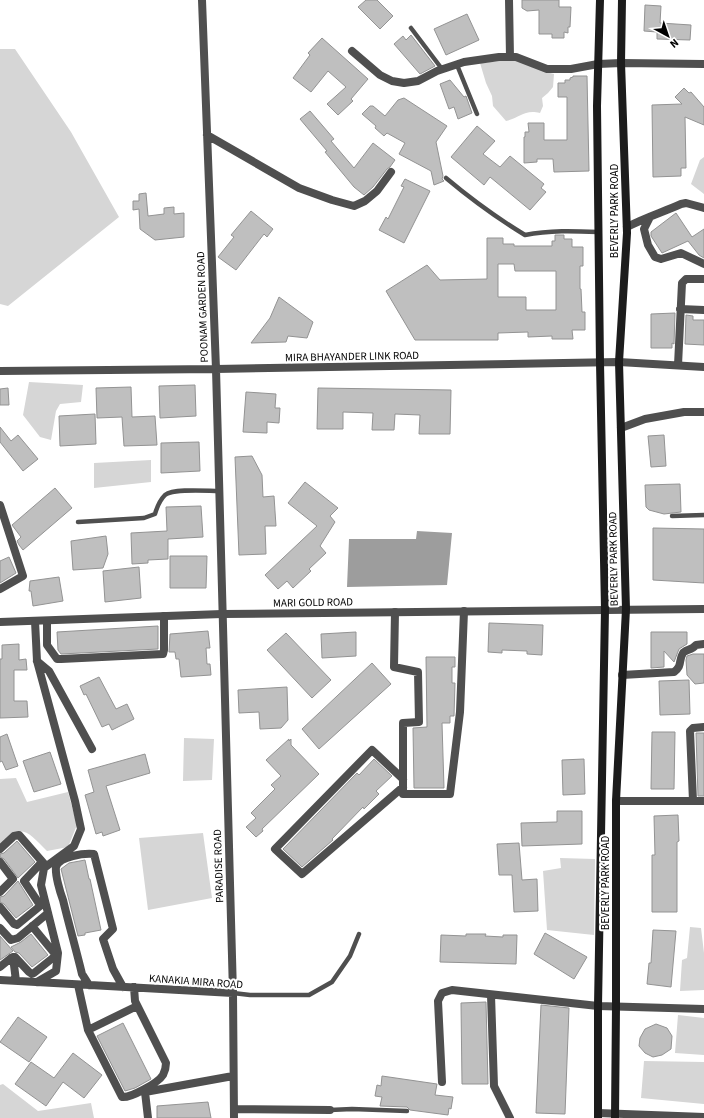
<svg xmlns="http://www.w3.org/2000/svg" width="704" height="1118" font-family="'Source Sans 3',sans-serif">
<style>
.green{fill:#d6d6d6}
.water{fill:#9d9d9d}
.building{fill:#bfbfbf;stroke:#939393;fill-rule:evenodd}
.lines{fill:none;stroke-linecap:round;stroke-linejoin:round}
.service{stroke:#4f4f4f;stroke-width:4.5}
.minor{stroke:#4f4f4f;stroke-width:8}
.tertiary{stroke:#4f4f4f;stroke-width:8}
.secondary{stroke:#1c1c1c;stroke-width:8}
.labels{text-anchor:middle;stroke-width:4;stroke-linejoin:round;paint-order:stroke}
.street-label{font-size:11px;fill:#000;stroke:#fff}
</style>
<rect width="100%" height="100%" fill="#fff"/>
<!-- green -->
<path class="green" d="M0,49H15L71,132L119,217L8,306L0,304Z
M511,60C526,62 539,71 554,74L553,87L548,93L542,98L543,106L540,113C524,109 520,118 506,121L493,106L492,96L486,83L480,63Z
M704,157V194L691,184L700,160Z
M29,382L83,385L81,402L60,404L56,411L51,440L40,437L23,415Z
M151,460V482L94,488V463Z
M184,738L214,739L212,780L183,781Z
M16,778L27,802L68,792L77,825L68,847L47,851C28,832 20,820 0,847V779Z
M203,833L212,898L148,910L139,838Z
M560,858L595,859L594,935L547,930L543,871L561,868Z
M690,927L701,928L704,953V990L680,991L682,960L687,958Z
M678,1015L704,1018V1055L675,1053Z
M644,1061L704,1062V1104L641,1098Z
M3,1084L38,1111L91,1103L94,1118H0V1085Z"/>
<!-- water -->
<path class="water" d="M417,531L452,533L447,585L347,587L349,539H416Z"/>
<!-- building -->
<path class="building" d="M366,0H377L393,16L380,29L358,7Z
M522,0H559V7H571L570,27H568V33L564,32V38H552V34H539V10L527,11L522,8Z
M645,5L661,6L660,23L691,25L690,40L657,39V32L644,31Z
M467,14L479,40L446,55L434,29Z
M411,35L435,66L420,74L394,44L403,36L406,40Z
M322,38L368,79L351,99L353,101L338,115L327,104L346,87L328,71L311,92L293,78L310,55L308,53Z
M573,76H587L589,171L554,172L553,159H537V162L524,163V137H525V132H529L528,123H544V140H567V97H558V83H565V80H570V78L573,77Z
M450,80L464,97L466,96L472,113L458,119L454,107L449,109L440,84Z
M684,88L689,93L691,92L704,107V125L685,117L686,168H681V176L653,177L652,105L682,104L675,97Z
M404,98L447,126L436,142L443,176L442,179L444,181L434,185L431,171L399,154L405,143L387,133L384,136L375,128L376,126L362,114L370,106H373L385,116L398,100Z
M310,111L334,139L331,141L354,168L373,143L395,160L390,167L387,169L373,187L364,195L354,187L325,152L327,151L300,119Z
M477,126L495,141L483,154L500,167L510,156L544,184L541,188L546,192L530,210L490,177L484,185L451,157Z
M405,179L430,191L404,243L379,230L386,217L388,219L404,187L401,186Z
M146,193L148,216L164,214V208L174,207V214L184,213V237L155,240L140,229L139,209L133,210V201H139V194Z
M251,211L273,229L267,237L264,234L236,270L218,257L234,237L231,235Z
M676,213L692,237L704,229V258L699,255L688,241L662,253L651,236V232Z
M555,235H564V239H572V247H583V266H580V289H581L582,312H585V330H572L573,339H552V336L528,337V332L498,333V340H415L386,291L427,265L440,280L487,279V238H503V244H514V246H552V241H555ZM498,264H514L515,271H556V310H526V297H498Z
M279,297L313,322L307,338L288,336L286,342L251,343L270,318Z
M675,313L674,344L672,343V348H651V314Z
M686,315L693,316V320H704V345L685,344Z
M195,385L196,416L160,418L159,386Z
M131,387L132,417L155,416L157,445L124,446L122,417L97,418L96,388Z
M8,388L9,405H0V389Z
M318,388L451,390L450,434H419L420,415L395,414L394,430H372L373,413L343,412V429H317Z
M246,392L276,394L275,408H280L279,423L267,422V433L243,432Z
M95,414L96,444L60,446L59,416Z
M0,427L11,441L18,435L38,459L23,471L0,442Z
M664,435L666,466L651,467L648,436Z
M199,442L200,471L161,473V443Z
M252,456L262,475L263,497L274,496L276,526H265L266,554L239,555L235,457Z
M305,482L338,508L330,516L335,522L320,546L326,553L309,569L311,571L293,588L287,581L278,589L265,575L317,526L288,503Z
M680,484L681,512L664,514L649,510L646,507L645,485Z
M55,488L72,508L23,550L19,545L17,541L21,537L12,525Z
M201,506L203,537L168,539V559L148,560V563L132,564L131,533L167,531L166,507Z
M653,528L704,529V583L653,580Z
M106,536L108,554L103,568L73,570L71,541Z
M170,556H207L206,588H170Z
M9,557L16,573L0,583V561Z
M139,567L141,598L105,602L103,571Z
M59,577L63,601L33,606L31,591H29L30,581Z
M489,623L543,625L542,655L527,654V651L502,650V653L488,652Z
M158,626V649L61,654L58,650L57,632Z
M208,631L210,648H206L207,664H210L211,675L181,677L179,659H176L175,652H169L170,634Z
M356,632V656L322,658L321,634Z
M651,632H687V644L679,649L674,662L664,651V667L651,668Z
M286,633L331,680L312,698L267,650Z
M19,644V660L26,659L27,670H14V701H27L28,717L0,718V659H2V645Z
M693,654H704V683L695,684L687,675L686,660L687,656Z
M426,657H455V667H452V683H455L454,716H450V723H442L444,788H414L413,728L427,727Z
M372,663L391,684L319,749L302,729Z
M99,677L116,709L127,704L134,719L112,730L109,724L102,727L86,694L84,695L80,686Z
M689,680L690,714L660,715L659,681Z
M287,687L288,720L281,728L260,729L259,712L239,713L238,690Z
M652,732H675L674,789H651Z
M696,733H704V796H698Z
M7,734L18,766L6,770L2,761L0,762V737Z
M289,739V741L291,739V745L319,774L262,829L263,831L256,837L246,827L256,818L251,813L275,789L271,785L281,776L266,760Z
M50,752L61,784L34,792L23,761Z
M145,754L150,773L106,786L120,830L103,836L102,832L96,834L85,795L94,792L88,770Z
M374,759L392,776L376,791L379,794L364,809L363,807L332,839L333,840L302,867L283,849L357,773L359,775Z
M584,759L585,794L563,795L562,760Z
M557,811H582V844L522,846L521,823L557,822Z
M678,815L679,841L677,842V912H652V855H655L654,816Z
M17,841L35,862L18,878L4,859L0,857V854L4,853Z
M519,843L522,880L537,879L538,911L514,912L512,875H499L497,844Z
M85,860L89,879H90L101,930L85,933V935L78,936L61,869L69,863Z
M18,881L33,905L16,918L4,904L0,902V897L4,896Z
M653,930L676,931L671,987L647,984L649,963H651Z
M545,933L587,957L574,979L534,954Z
M31,934L48,955L32,967L19,953L15,952L11,947L21,942Z
M466,934H486L485,936L503,937V935H517L516,964L440,962L441,935L466,936Z
M0,936L13,951L0,960Z
M486,1002L488,1084H462L461,1003Z
M541,1005L569,1008L565,1114L536,1113Z
M18,1017L47,1037L29,1062L0,1042Z
M123,1023L151,1079L135,1088L125,1091L97,1036Z
M656,1024L667,1028L672,1036L671,1049L662,1055L653,1057L645,1053L639,1046L640,1038L645,1029Z
M73,1053L102,1075L84,1098L63,1082L46,1106L15,1084L31,1062L54,1078Z
M382,1076L437,1084L435,1095L453,1097L451,1109L449,1108L448,1115L410,1110L407,1107L380,1106L382,1097L375,1096L377,1085L381,1086Z
M208,1102L211,1118H157V1106Z"/>
<g class="lines">
<!-- service -->
<path class="service" d="M411,28L442,69
M457,65L477,114
M446,178C471,199 497,218 525,235C550,230 574,231 599,232
M672,516L704,515
M78,522L144,518L155,514C157,507 160,500 165,495C174,488 207,491 219,491
M233,993L250,995H309L332,982L350,956L359,934
M330,1110L352,1109L407,1111"/>
<!-- minor -->
<path class="minor" d="M202,0L216,369L233,993L234,1118
M509,0L510,57
M352,51L380,75L392,81L404,83L418,81L437,71L464,62L499,57H516L547,69H571L598,64
M207,135L299,188L332,200L354,206L365,201L377,191L391,172
M650,217L644,229L648,245L655,257L661,259L681,253L704,264
M627,227C644,218 663,212 681,204L686,203L704,208
M680,309L704,310
M678,365L682,283L686,279H704
M0,371L216,369L619,362L704,367
M621,428L645,419L684,412H704
M0,505L23,576L0,589
M395,612L394,667L418,672L419,722L403,723V794H450L460,712L464,611
M35,621L37,661L75,801L81,829L74,846L44,868L41,885L58,953L56,971L37,982
M47,621V645L57,659H61L163,654L164,650V616
M37,661L49,671L92,749
M622,675L674,672C683,665 678,661 683,653C685,650 692,650 696,645L704,644
M403,779L372,750L275,849L302,874L403,787
M616,801H704
M693,801L690,731L693,728L704,727
M0,849L14,836L19,835L46,866
M0,862L13,879L0,892
M38,902L24,881L42,862
M0,907L14,924L17,925L45,902
M0,928L11,940L18,938L48,913
M13,957L16,981
M0,967L11,958L15,957L29,972L32,974L34,973L54,957L55,954L32,926
M0,980L233,993
M78,985L88,1030L122,1097C131,1098 158,1083 163,1075C165,1071 166,1067 166,1063L135,1001L134,987
M89,985L82,974C76,949 69,925 63,900C60,892 55,875 56,867C59,856 85,853 94,854L113,929L103,939L113,969L123,987
M491,995L494,1086L510,1118
M88,1030L137,1006
M442,1082L438,1001L442,993L452,990L598,1006L704,1009
M234,1109L330,1110
M598,1113L704,1117
M148,1118L145,1092L233,1076"/>
<!-- tertiary -->
<path class="tertiary" d="M598,64L621,63L704,64
M0,622L222,614L704,609"/>
<!-- secondary -->
<path class="secondary" d="M598,1118V1006L605,609L600,363L597,106L600,0
M615,1118L616,1007V801L626,609L619,362L627,233L621,63L622,0"/>
</g>
<g class="labels">
<!-- street labels -->
<g class="street-label">
<text transform="translate(614 211) rotate(-90)" y="4">BEVERLY PARK ROAD</text>
<text transform="translate(202 307) rotate(-92)" y="4">POONAM GARDEN ROAD</text>
<text transform="translate(352 356) rotate(-1)" y="4">MIRA BHAYANDER LINK ROAD</text>
<text transform="translate(613 559) rotate(-91)" y="4">BEVERLY PARK ROAD</text>
<text transform="translate(313 602) rotate(-1)" y="4">MARI GOLD ROAD</text>
<text transform="translate(218 866) rotate(-92)" y="4">PARADISE ROAD</text>
<text transform="translate(605 883) rotate(-90)" y="4">BEVERLY PARK ROAD</text>
<text transform="translate(196 981) rotate(4)" y="4">KANAKIA MIRA ROAD</text>
</g>
</g>
<!-- north arrow -->
<g transform="translate(668 36) rotate(140)" stroke="#ffffff" stroke-width="3" paint-order="stroke">
<path d="M0-3L7 15L0 10L-7 15Z" fill="#000000"/>
<text y="-6" font-size="11" font-weight="bold" text-anchor="middle" fill="#000000">N</text>
</g>
</svg>
